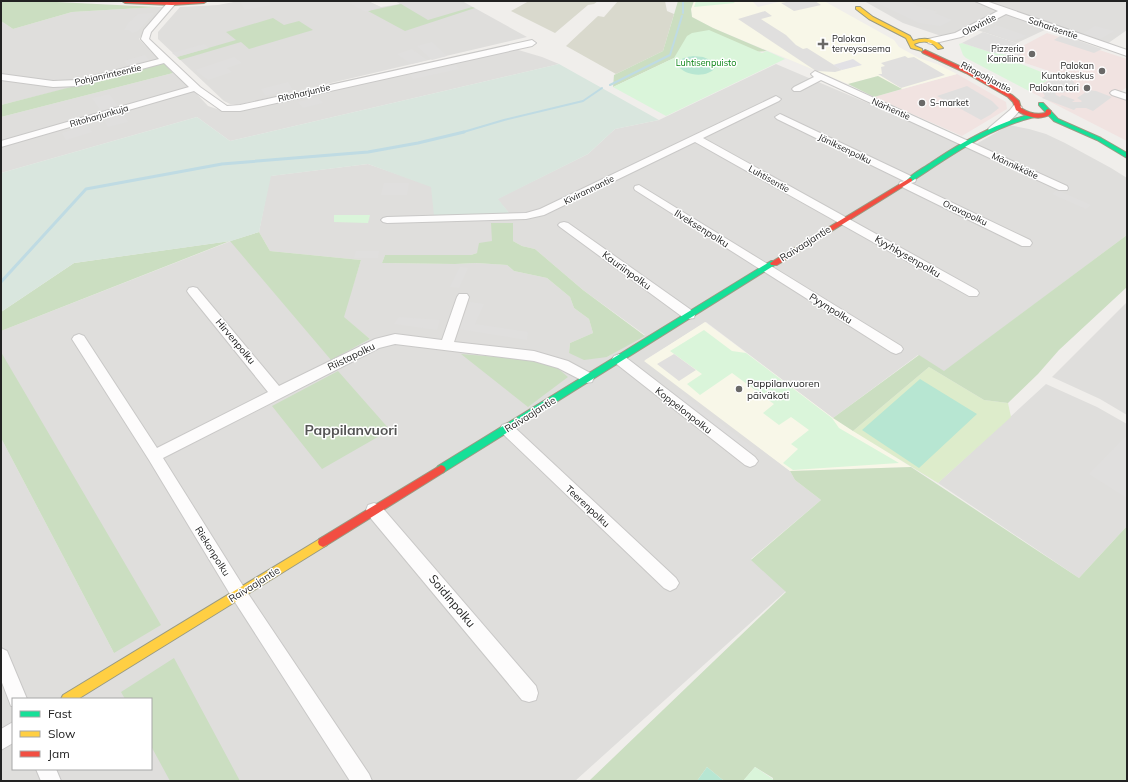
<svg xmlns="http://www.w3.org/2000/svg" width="1128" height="782" font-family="Mulish,sans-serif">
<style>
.residential{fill:#dfdedc;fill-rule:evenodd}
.commercial{fill:#f1e3e1}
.education{fill:#f8f7e8}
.construction{fill:#d9d9cd}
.grass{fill:#ddeccb}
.forest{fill:#cbdec1}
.wetland{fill:#d9e6de}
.park{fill:#daf5da}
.pitch{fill:#b7e6d2}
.parking{fill:#e0dfde}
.plaza{fill:#e2e1e5}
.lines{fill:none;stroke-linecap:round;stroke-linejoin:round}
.stream-far1{stroke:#bfdbe3;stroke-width:2}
.stream{stroke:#bfdbe3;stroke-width:3}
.street-casing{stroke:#c9c8c7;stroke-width:2}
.fast-casing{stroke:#999a82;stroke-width:2}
.slow-casing{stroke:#999a82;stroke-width:2}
.jam-casing{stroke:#999a82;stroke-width:2}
.street{fill:#fdfcfc;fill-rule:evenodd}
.fast{fill:#16e098;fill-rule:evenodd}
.slow{fill:#ffcf43;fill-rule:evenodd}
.jam{fill:#f24e42;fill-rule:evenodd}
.poi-dot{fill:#6a6968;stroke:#fff;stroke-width:1.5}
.labels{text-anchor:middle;stroke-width:3;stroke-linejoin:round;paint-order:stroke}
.far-street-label{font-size:9px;fill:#222;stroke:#fff}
.far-poi-label{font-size:9px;fill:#222;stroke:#fff;text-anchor:end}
.far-park-label{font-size:9px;fill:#0c8416;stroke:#fff}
.street-label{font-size:10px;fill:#222;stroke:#fff}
.poi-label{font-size:10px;fill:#222;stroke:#fff;text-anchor:start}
.near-street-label{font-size:12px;fill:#222;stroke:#fff}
.district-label{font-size:14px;font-weight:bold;fill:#555;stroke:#fff}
</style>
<rect width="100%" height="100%" fill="#f0eeeb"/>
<!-- residential -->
<path class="residential" d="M239,1H372L370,2L381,7L400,4L395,1H462L527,37L241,104H230L224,101L158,39V32L180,7L218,5Z
M864,1H1121L1127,3V30L1107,44L1053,26L1017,43L968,27L944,37L903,23Z
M158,7H165L139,39L159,60L79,80L55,82L1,74V21L13,29L72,12Z
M515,49L542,57L559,64L230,141L197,117L1,173V146L194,91L208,106L223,111H240Z
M776,64L971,147L1009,125L1029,129L1046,134L1065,143L1111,168L1127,178V235L944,372L918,355L833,418L706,322L645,360L790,471L795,480L821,500L751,559L786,591L575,781H1V438L114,653L1,352V331L231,241L331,359L370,339L343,317L361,260L270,251L259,232L270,176L368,164L509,213L497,199L588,154L615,129L659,120ZM492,241H513L522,246L535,249L583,290L645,335L607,357H598L569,353L570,343L593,333L589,319L574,308L570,297L547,278L514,271L507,265L476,263L455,264L382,263L385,255H471L477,253ZM13,699H151V769H13Z
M173,73L190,88L1,142V117Z
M1,80L51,86H77L1,105Z
M1127,302V415L1100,399L1052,377Z
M1046,384L1097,407L1127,424V526L1079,578L938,483Z"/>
<!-- commercial -->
<path class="commercial" d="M1047,33L1127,59V87L1116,95L1127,98V141L1029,91L1058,74L1004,56Z
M957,74L1006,102L1007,109L962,136L874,97Z"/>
<!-- education -->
<path class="education" d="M694,1H752L758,7L783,1H824L894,40L899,47L919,58L937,64L957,74L902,89L878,76L848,84L713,28L692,17L691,9Z
M705,322L833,418L911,467L790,471L644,361Z"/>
<!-- construction -->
<path class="construction" d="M529,1H598L594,4L588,5L555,33L511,11Z
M618,1H665L667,11L674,14L663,51L616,74L566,46L598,16L604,17Z"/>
<!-- grass -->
<path class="grass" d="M929,367L984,400L1008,403L1011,417L938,483L853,431Z"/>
<!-- forest -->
<path class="forest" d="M1,1H36L158,7L72,12L13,29L1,21Z
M678,1H694L691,9L692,17L713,28L767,51L674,58L613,87L614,75L663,51Z
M401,4L428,20L472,7L475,8L405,31L368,11Z
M273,18L284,25L299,21L313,30L249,49L241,42L180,60L177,57L236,40L226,32Z
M164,63L173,73L1,117V105Z
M878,76L902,89L874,97L848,84Z
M491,223H513V241L522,246L535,249L583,290L645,336L607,357L584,360L569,353L570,343L593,333L589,319L574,308L570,297L547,278L514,271L507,265L476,263L455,264L382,263L385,255H471L477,253L479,243L492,241Z
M259,232L270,251L361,260L344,317L370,339L331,360L230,241L1,331V312L74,263L230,241Z
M1127,235V287L1059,350L1038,374L1008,403L984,400L929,367L853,431L833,418L919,355L944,371Z
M1,352L161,625L114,653L1,438Z
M461,354L522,359L555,366L568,377L528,407Z
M338,371L390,430L322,469L272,406Z
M911,467L1079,578L1127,526V781H773V778L755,767L743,781H724L707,767L697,781H589L786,592L751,560L821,500L795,480L790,471Z
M174,658L240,781H170L151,746V699H125L121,692Z"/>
<!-- wetland -->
<path class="wetland" d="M559,64L659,120L615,129L588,154L498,199L509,213L434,216L431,187L368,164L271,176L259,232L231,241L74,263L1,312V173L197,117L230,141Z"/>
<!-- park -->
<path class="park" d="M696,1H732L735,3L694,7Z
M709,30L762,53L767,51L785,59L666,116L613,87L674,58L687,36L692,33Z
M962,43L990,52L1007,55L1016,62L1054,77L1029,91L966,58L963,55L959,44Z
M334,215H370L368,223L334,222Z
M704,330L732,351L746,353L832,418L839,428L899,463L793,470L783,463L798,449L791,444L809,430L791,417L779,425L763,413L774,404L732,373L700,395L687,384L702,374L670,351Z
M755,767L773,779V781H743Z"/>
<!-- pitch -->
<path class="pitch" d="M693,56L703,57L715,62L716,67C707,79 685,76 677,65C679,58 687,57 693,56Z
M920,379L977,414L919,468L862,430Z
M707,767L724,781H697Z"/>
<!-- parking -->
<path class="parking" d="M254,1H268L271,5L245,10L241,3Z
M368,1L380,7L366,12L349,3Z
M792,1H815L821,5L794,11L781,3Z
M873,1H908L917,6L938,12L935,13L952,20L940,26L919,23Z
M765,11L772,16L761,19L786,35L796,45L803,49L807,48L842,70L835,72L816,71L738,19Z
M154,13L138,31L132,33L129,30H124L129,22L138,14Z
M996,25L1027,36L1012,41L987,32Z
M1095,26L1114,31L1100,39L1082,34Z
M983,32L1017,43L1021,56L990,52L962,43Z
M1060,36L1065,38L1068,37L1102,49L1094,53L1054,40Z
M432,42L447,56L432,60L417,46Z
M204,44L209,48L177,57L172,53Z
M412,49L427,60L411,64L397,54Z
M145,55L150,61L129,67L124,61Z
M905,56L908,58L914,57L945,75L901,88L878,74H882L881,67L885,66L881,63Z
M234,57L242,63L227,68L232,72L208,80L195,70Z
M456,65L459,69L413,79L410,75Z
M1063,77H1070L1076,85L1063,93L1055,92L1056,95L1060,97L1062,95L1075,100L1072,102H1081L1082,101L1077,98L1089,90L1096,91L1112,97L1093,111L1086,108H1076L1074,110L1042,98L1045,96L1042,91L1037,89L1051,79L1057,81L1058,80L1057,79Z
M288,82L293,90L266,96L261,89Z
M967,86L992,101L999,108L990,115L981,120L937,96Z
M109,94L118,106L101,111L92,98Z
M318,97L323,103L303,108L298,102Z
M124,115L128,122L108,127L104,120Z
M87,125L92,132L66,140L62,133Z
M384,183H409L407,195H381Z
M1057,190L1091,205L1086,209L1052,194Z
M356,251H379L378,258H354Z
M460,267L468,268L459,288L450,287Z
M470,302L484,304L475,324L528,332L527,340L458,329Z
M399,317L440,320L437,330L394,324Z
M674,354L696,370L679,381L657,364Z
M682,394L757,451L750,456L675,398Z
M1127,435V498L1089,474Z"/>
<!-- plaza -->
<path class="plaza" d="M853,59L862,65L842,70L833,65Z"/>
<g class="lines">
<!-- stream-far1 -->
<path class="stream-far1" d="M683,1V13
M610,85L670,55L682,16
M460,133L504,120L583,101L602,88"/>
<!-- stream -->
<path class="stream" d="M1,282L86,189L222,164L368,152L418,143L464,132"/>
<!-- street casing -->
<g class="street-casing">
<path id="street" d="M169,1H175L176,3L151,32L149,39L200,87L227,106L240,105L532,40L536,43L532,46L240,111H222L194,91L1,147V141L189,87L164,63L78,86L53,87L1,80V74L53,81L78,80L159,59L141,39L144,30Z
M975,1H986L1127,50V56L1006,14L961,37L931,44L928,43L927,41L928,39L955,33L998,11Z
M815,71L1067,186L1068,188L1067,190H1059L821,80L800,91H794L792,89L794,87L814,77L811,74Z
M1115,90L1127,94V100L1112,95L1110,93L1112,91Z
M776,96L781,99L779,101L703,138L977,290L979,293L977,296H969L695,142L544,215L526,219L387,223L383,222L381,220L383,218L387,217L526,213L540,209Z
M1017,104L1022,107C1017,115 999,133 990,131L988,129L990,127L1010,110L1014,105Z
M780,114L915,178L916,180L915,182L911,183L1030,240L1032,243L1030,246H1022L900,186L899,184L900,182L904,181L777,119L775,117Z
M639,185L901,346L903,349L901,352L896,354L891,352L635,190L634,188L635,186Z
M564,222L568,223L694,312L695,315L694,318L689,319L684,318L560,227L558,225L560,223Z
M193,287L197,288L279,386L375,339L395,334L442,340L457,297L459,294H467L469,297L454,342L534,351L568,361L592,374L594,378L592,382L587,383L558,368L534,361L395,344L379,348L163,458L245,589L369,774L372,781H350L233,599L149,460L72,339L74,336L79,334L84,336L157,448L268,392L189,294L187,291L189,288Z
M619,354L624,356L755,457L758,461L755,465L750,467L745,465L614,362L612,359L614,356Z
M507,423L512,425L676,578L679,583L676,588L670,591L664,588L502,433L500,429L502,425Z
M374,503L380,505L536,686L538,693L536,700L529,702L522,700L368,515L366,510L368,505Z
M1,648L7,651L27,699H13V706H11L1,680Z
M13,722V743L1,750V729Z
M36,769H56L61,781H41Z"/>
</g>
<!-- fast casing -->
<g class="fast-casing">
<path id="fast" d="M1039,103H1043L1058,119L1101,138L1127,153V158L1097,140L1054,121L1039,105Z
M1032,114L1034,115V117C987,129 952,155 912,181H908L907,180C913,173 924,168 932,162C964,141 995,123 1032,114Z
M771,261H777L778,263L444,472L441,473L438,472L436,469L438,466Z"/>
</g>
<!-- slow casing -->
<g class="slow-casing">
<path id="slow" d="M856,7H860L873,17L910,36L913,41C924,37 935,38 943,48L938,49C932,41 923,40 914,44L915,46L922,49V51L911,48L906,38L869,19L856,9Z
M323,537L327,539L328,542L327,545L78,699H61L63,695Z"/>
</g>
<!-- jam casing -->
<g class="jam-casing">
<path id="jam" d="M122,1H207L204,3L172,5L125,3Z
M925,50L970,71L1012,95L1019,101L1021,108C1029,113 1036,115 1045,113L1046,110L1048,109L1051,111V114C1040,121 1026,117 1016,110L1013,102L1008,97L966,73L923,53L922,52Z
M910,178L912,179V181L777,265H771L770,263Z
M441,465L444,466L446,469L444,472L327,545L323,547L319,545L318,542L319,539Z"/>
</g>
<!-- street -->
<use href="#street" class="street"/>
<!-- fast -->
<use href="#fast" class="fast"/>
<!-- slow -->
<use href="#slow" class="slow"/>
<!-- jam -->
<use href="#jam" class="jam"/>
</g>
<!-- markers -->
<g class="poi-dot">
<path d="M821 38h4v4h4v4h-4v4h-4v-4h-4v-4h4z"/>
<circle cx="1032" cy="54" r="4"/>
<circle cx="1102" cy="71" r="4"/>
<circle cx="1087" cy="88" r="4"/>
<circle cx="922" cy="103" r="4"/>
<circle cx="739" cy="389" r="4"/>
</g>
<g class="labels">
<!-- far-street labels -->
<g class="far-street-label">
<text transform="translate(979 25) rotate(-27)" y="3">Olavintie</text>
<text transform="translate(1053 28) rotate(19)" y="3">Saharisentie</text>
<text transform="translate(108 75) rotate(-13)" y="3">Pohjanrinteentie</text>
<text transform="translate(986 77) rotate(28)" y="3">Ritopohjantie</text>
<text transform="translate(304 93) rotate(-13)" y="3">Ritoharjuntie</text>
<text transform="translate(891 109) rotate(24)" y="3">Närhentie</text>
<text transform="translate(99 116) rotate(-16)" y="3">Ritoharjunkuja</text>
<text transform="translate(845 149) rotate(26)" y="3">Jäniksenpolku</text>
<text transform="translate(1015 166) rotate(25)" y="3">Männikkötie</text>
<text transform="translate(769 179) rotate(29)" y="3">Luhtisentie</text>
<text transform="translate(589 190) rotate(-26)" y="3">Kivirannantie</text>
<text transform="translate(965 213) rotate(25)" y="3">Oravapolku</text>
</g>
<!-- far-poi labels -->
<g class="far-poi-label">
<text x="832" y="42" text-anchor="start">Palokan<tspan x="832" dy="10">terveysasema</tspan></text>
<text x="1024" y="52">Pizzeria<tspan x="1024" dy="10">Karoliina</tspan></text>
<text x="1094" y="69">Palokan<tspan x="1094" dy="10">Kuntokeskus</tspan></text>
<text x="1079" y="91">Palokan tori</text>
<text x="930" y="106" text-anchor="start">S-market</text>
</g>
<!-- far-park labels -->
<g class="far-park-label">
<text x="706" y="66">Luhtisenpuisto</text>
</g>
<!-- street labels -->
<g class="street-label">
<text transform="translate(702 228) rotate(32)" y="4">Ilveksenpolku</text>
<text transform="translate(805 243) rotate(-32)" y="4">Raivaajantie</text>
<text transform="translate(908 256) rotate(30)" y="4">Kyyhkysenpolku</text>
<text transform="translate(627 270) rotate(36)" y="4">Kauriinpolku</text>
<text transform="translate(831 308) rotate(32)" y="4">Pyynpolku</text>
<text transform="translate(236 341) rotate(50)" y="4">Hirvenpolku</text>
<text transform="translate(351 356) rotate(-26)" y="4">Riistapolku</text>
<text transform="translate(684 410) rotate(38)" y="4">Koppelonpolku</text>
<text transform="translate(530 414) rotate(-32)" y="4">Raivaajantie</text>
<text transform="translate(588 506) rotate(43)" y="4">Teerenpolku</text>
<text transform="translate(213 551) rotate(58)" y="4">Riekonpolku</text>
<text transform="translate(254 584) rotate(-32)" y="4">Raivaajantie</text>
</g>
<!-- poi labels -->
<g class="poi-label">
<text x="747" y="387">Pappilanvuoren<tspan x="747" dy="12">päiväkoti</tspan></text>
</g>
<!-- near-street labels -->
<g class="near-street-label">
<text transform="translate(452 601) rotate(50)" y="4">Soidinpolku</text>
</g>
<!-- district labels -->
<g class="district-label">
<text x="351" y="435">Pappilanvuori</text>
</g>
</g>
<!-- border -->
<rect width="1128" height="782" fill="none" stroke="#222222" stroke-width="4"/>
<!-- legend -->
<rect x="12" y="698" width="140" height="72" fill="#ffffff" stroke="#a7a7a7"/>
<rect x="20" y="711" width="20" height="6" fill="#16e098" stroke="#a7a7a7"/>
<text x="48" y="718" font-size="12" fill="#222222">Fast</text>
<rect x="20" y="731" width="20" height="6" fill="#ffcf43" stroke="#a7a7a7"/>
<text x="48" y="738" font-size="12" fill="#222222">Slow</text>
<rect x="20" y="751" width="20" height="6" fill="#f24e42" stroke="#a7a7a7"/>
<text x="48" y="758" font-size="12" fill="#222222">Jam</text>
</svg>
